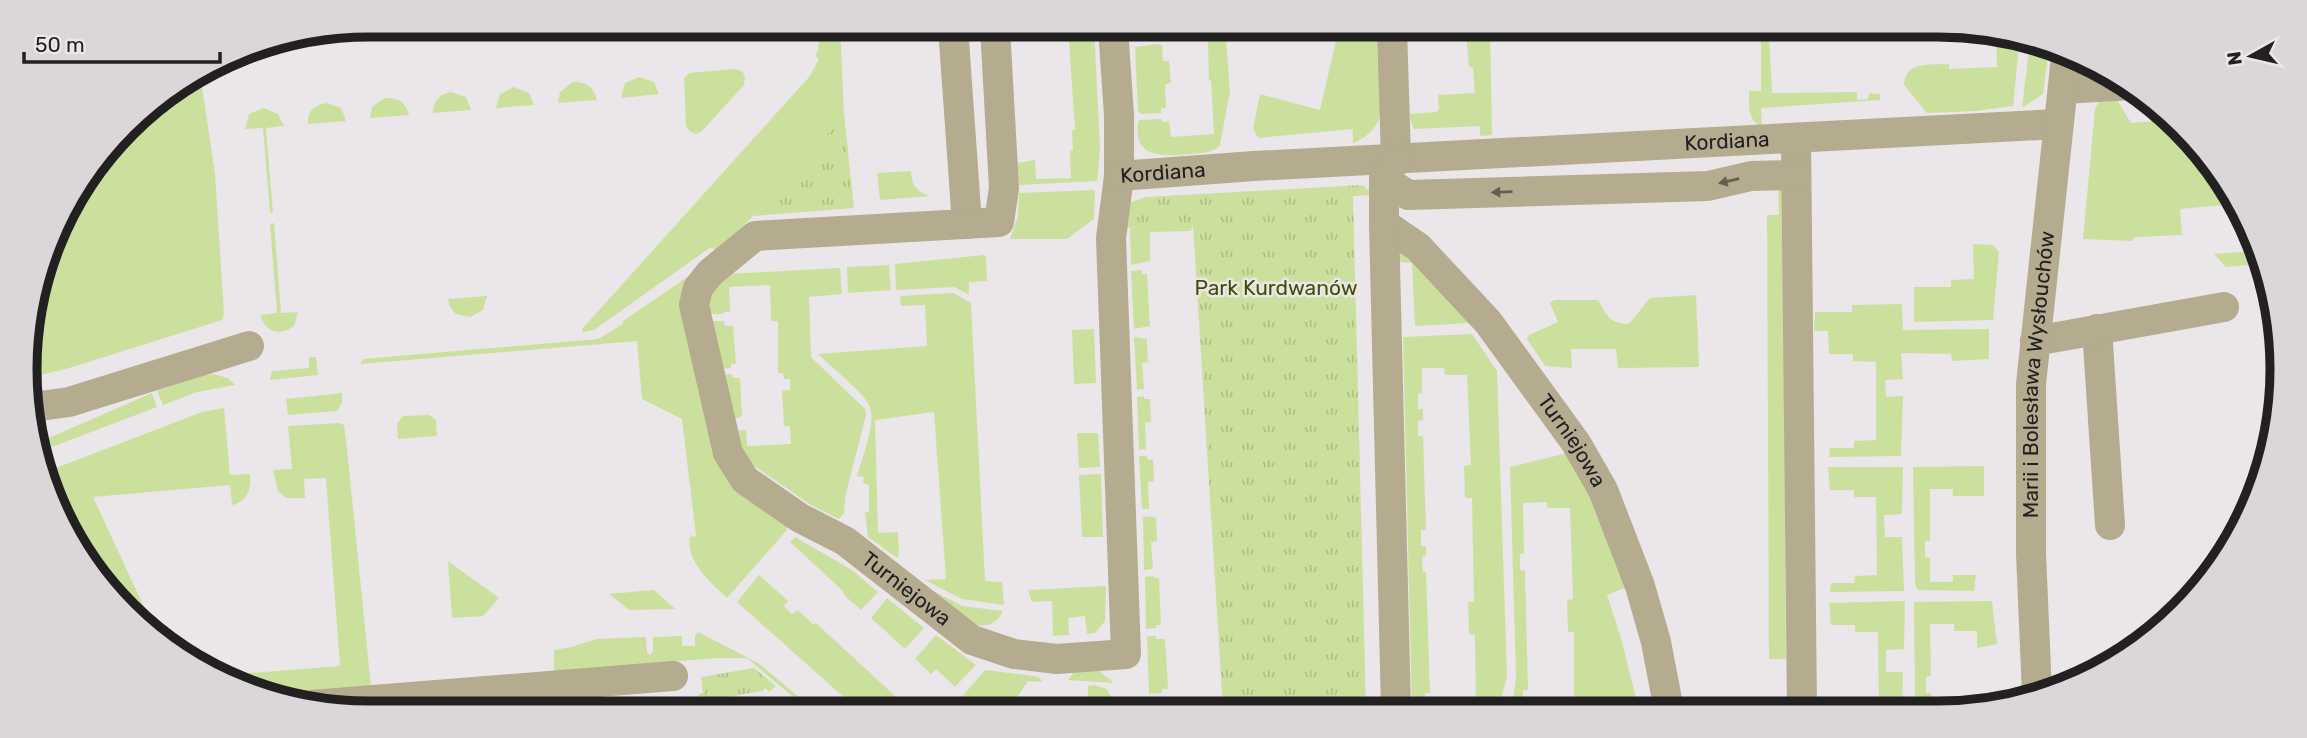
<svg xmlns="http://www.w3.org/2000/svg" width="2307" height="738" font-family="Rubik,sans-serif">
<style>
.grass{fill:#cce09d}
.park{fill:url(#park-tufts)}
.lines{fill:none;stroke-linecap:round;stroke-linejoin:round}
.street{stroke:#b5ab8e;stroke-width:30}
.oneway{fill:#645f52}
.labels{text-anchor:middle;stroke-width:5;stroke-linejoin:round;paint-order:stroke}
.street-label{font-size:21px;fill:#222021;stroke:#eae6ea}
.park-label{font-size:21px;fill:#405000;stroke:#eae6ea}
.rim{fill:none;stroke:#222021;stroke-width:9}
</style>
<defs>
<pattern id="park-tufts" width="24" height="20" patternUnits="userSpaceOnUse" patternTransform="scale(1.75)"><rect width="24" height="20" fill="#cce09d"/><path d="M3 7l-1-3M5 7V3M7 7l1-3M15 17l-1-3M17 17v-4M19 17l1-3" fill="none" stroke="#afc087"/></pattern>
</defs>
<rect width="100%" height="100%" fill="#eae6ea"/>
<!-- grass -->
<path class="grass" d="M820,26H840L844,115L753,216L717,252L711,247L594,330L583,332L582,329L810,76L819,59L815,56L819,49L818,47L820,40Z
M1068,27H1094L1100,148L1097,181L1019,185L1017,163L1035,160L1036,179L1071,178L1070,151L1073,150L1072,130H1075Z
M1205,28H1225L1230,91L1220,145C1212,154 1200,153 1189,154C1163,157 1130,158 1139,120L1161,119L1162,122L1169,121L1171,137L1214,134L1211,81L1209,80L1208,41H1206Z
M1339,28L1378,29L1381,111C1379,126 1367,138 1353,143V129L1258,138L1253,129L1260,94L1320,110Z
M1468,29H1490L1492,135L1480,136V126L1414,129L1408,114L1437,112L1439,108L1438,95L1475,93L1473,67H1469L1466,34Z
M1761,30H1830L1769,33L1772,93L1857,92V100L1868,99L1869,93L1880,94V100L1761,108L1762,127C1747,120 1749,106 1749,91H1761Z
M1996,31H2006L2020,37L2013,106L1976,111L1927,113L1904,85C1905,61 1930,65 1949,64V69L1997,67Z
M2030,41L2049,49L2043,94L2022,108Z
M1158,44L1162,45L1163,61H1169L1171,83L1165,84L1166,108H1161V113L1141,114L1138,111L1135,47Z
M735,69L742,71L745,76L744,85L702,131C695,136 690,133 686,126L684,78L690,73Z
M200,74L215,174L224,314L222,320L66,369L31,377L27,324L60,216L142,110Z
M639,77L654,82L659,94L621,98L625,83Z
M573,82C586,81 594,87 597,100L558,103L560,92Z
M514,87L529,93L534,105L496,108L500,94Z
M451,92L466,97L471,110L433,113C433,101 439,94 451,92Z
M2114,95L2131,123L2166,120L2225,178L2236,204L2180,209L2182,235L2134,237L2133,241L2083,239L2095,109L2101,97Z
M385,98C398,97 406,102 409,115L370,118L372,107Z
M326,103L341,108L346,121L308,124C307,111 315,105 326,103Z
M264,108L278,114L284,126L266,128L273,213H270L263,128L245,129L249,114Z
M911,171C911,185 917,192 930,196L880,200L877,173Z
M1778,184L1783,189L1786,659H1769L1767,215H1779Z
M1095,190L1094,219L1067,239H1010L1018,216L1019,193Z
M274,223L281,313L298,312L294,326C279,337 266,332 260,315L277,313L270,224Z
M1193,224L1191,231L1150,232V261L1131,265L1130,228Z
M1973,244L1993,245L1999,252L1993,320L1914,322V287H1951V280L1974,279Z
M1405,249L1471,323L1415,326L1412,263L1394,262V253Z
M2255,251L2260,264L2226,267L2214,254Z
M984,255L986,257L987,281L969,282V295L954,287L896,290L895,264Z
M889,265L891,290L848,293L847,267Z
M702,267L713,434L787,526V530L727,598C710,582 686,562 690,537L696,536L682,419L642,399L637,341L360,364L363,359L598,339L623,324V321Z
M840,268L842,294L809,297L811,357L865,409L866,415L846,493L844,513L839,519L811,505L753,465L738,444L737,431L746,430L747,446L791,444L790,426H784L782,391L790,390V379H784L783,373H778V321H771L770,285L729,287L730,312H724V314H709L708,291L728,274Z
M1141,270L1142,274H1147L1150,326L1134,329L1131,271Z
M953,293L971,303L985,581L1002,582L1004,605L962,599L925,580L946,579L934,412L875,420L878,533L898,532L899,555L897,558L868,537L865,512H869V485L863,483L864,477L857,476C862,458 877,422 869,405C864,393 829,365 818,354L927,346L925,305L901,306L900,296Z
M1696,295L1699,367L1618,368L1616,349H1571L1572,368L1545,366L1527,339L1529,335L1558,322L1550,303L1554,300H1598C1608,317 1609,323 1629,324L1650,298Z
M487,296L483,310L470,317L456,314L450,307L448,299Z
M1902,304L1903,330L1989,329V359L1952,361L1951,354L1901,353L1903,379L1885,380L1886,397L1903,396L1901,456L1829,457L1830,448H1854V441L1876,440V362L1853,361V354H1829L1828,331H1814L1815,312H1852V305Z
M711,321H724L725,326H733L736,364H731V368L722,369Z
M1094,329L1096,383L1074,384L1072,330Z
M1472,334L1497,371L1507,677L1499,706L1476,708L1475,635L1469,634L1468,602H1474L1472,498H1465L1464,466L1471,465L1467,375H1445L1444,368H1422V393L1418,394V409H1423V420L1418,421V436H1423L1426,530H1421V546H1426V556L1422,557L1423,572H1426L1430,693H1425L1426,709H1430H1412L1403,337Z
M1134,337L1147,339L1148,362L1142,363L1144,389L1137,390Z
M309,357H316L318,375L270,380L272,371L309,368Z
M213,374L228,378L235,385L197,392L163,405L157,391L199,376Z
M732,374L733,378H740L742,416L732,420L723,375Z
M152,393L157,407L36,453L35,444Z
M342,393V402L337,411L288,415L286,399Z
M1144,396V399H1150L1151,422L1145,423L1146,449L1139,450L1137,397Z
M224,408L230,475L250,474C251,489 248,501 232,505L230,485L93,497L157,635L83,561L43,473L202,412Z
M429,415L436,420L437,436L398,439L397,423L403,416Z
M339,423L344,425L347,449L371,687L272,694L225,675L340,666L326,478L304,479L305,498H286L278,491L273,470L292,469L288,426Z
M1077,433H1098L1100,467L1079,468Z
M1568,453L1606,530L1627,587L1607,595L1621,638L1639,710H1574V632H1568L1567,600L1573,599L1570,508H1547V502L1523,503L1524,554H1520V570L1525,571L1528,690H1523V706H1528V709H1512L1516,677L1510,467Z
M1139,456H1147L1148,460L1153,459L1154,481L1148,482L1149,509H1142Z
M1984,466V496H1953V489H1930V541H1925V557L1930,558V582H1953V575H1976L1974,591L1918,590L1915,584L1913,467Z
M1828,467H1903L1902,514L1884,515L1885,537H1902L1904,591L1830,592L1831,583H1854L1855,576L1877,575L1876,497H1854V490H1830Z
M1101,474L1103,537H1082L1079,475Z
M1150,516L1156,518L1157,541L1151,542L1153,569L1144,570L1143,517Z
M795,537L852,570L878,592L861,610L843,594L844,592L790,542Z
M448,561L499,598L483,616L452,618Z
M759,575L788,601L784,606L792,614L798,610L814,625L816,623L908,708H856L737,602Z
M1153,576L1154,578H1159L1161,625H1156V628L1146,629L1145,577Z
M1106,586L1105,621L1095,633L1087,634L1085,616L1068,618L1069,635L1053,636L1052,601L1032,602L1028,590Z
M928,588L962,606L1003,611C984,648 947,604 928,588Z
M654,590L675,609L629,610L609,594Z
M887,598L924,628L905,649L871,618Z
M1905,601L1904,649L1886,650V672H1903L1902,710H1879L1878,632H1855V625H1831L1829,603Z
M1992,601L1997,644L1977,648V631H1954V624H1930L1931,676L1926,677V693H1931V710H1915L1914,602Z
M698,632L758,663L812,708H806L747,658H718L554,672V650L571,647L597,639L646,637L647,653L650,655L653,651V637L682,636V646H695V635Z
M936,635L976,665L955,687L936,669L931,674L915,659Z
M1147,636H1156V639H1165L1168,689H1162V693L1149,694Z
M1097,669L1114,683L1068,680L1074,672Z
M985,670L1034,676L1040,678L1042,682L1028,681L1010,708H970L960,699Z
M1094,685L1107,689L1111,697H1098L1099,709H1088V686Z"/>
<!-- park -->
<path class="park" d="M844,115L854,208L753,216Z
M1363,185L1373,195L1353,196L1366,709H1223L1193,225L1124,228L1128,203L1146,197Z
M754,668L776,686L769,692L766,688L762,691L699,702L698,695L703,693L701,677Z"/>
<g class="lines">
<!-- street -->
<g class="street">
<path d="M953,27L967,224"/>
<path id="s1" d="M995,27L1004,188L999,222L755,236L710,273L698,288L694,305L728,453L745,480L800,518L845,541L972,640L1014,654L1057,659L1126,654L1111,238L1119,176V115L1113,28"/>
<path d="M1392,29L1396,159"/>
<path d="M2063,89L2132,85"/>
<path d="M1796,138L1802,710"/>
<path id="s2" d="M1119,176L1254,166L2058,124"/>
<path d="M1384,179L1408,195L1708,186L1751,176L1796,175"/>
<path id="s3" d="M1384,224L1418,247L1488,322L1576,443L1603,490L1640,586L1656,642L1669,710"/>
<path d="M2097,329L2110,525"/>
<path d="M2035,341L2224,307"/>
<path d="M33,407L69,402L249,346"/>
<path id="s4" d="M2037,694L2031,553V384L2066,57"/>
<path d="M299,706L673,676"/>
<path d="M1396,709L1384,224V179L1396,159"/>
</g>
</g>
<!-- one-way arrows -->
<defs><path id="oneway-solid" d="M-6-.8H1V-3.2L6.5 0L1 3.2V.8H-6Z" transform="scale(1.75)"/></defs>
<g class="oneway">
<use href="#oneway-solid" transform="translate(1729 181) rotate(167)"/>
<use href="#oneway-solid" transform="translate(1502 192) rotate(178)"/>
</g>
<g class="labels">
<!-- street labels -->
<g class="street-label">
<text dy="7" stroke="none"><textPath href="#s2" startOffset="609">Kordiana</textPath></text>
<text dy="7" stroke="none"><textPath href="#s2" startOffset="44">Kordiana</textPath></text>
<text dy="7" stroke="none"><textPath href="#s4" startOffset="320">Marii i Bolesława Wysłouchów</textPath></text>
<text dy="7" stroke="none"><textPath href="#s3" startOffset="289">Turniejowa</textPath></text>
<text dy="7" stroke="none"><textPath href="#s1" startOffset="914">Turniejowa</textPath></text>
</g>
<!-- park labels -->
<g class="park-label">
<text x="1276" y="295">Park Kurdwanów</text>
</g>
</g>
<!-- crop -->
<path d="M0 0H2307V738H0ZM369 37H1938A332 332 0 0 1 2270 369V369A332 332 0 0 1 1938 701H369A332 332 0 0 1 37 369V369A332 332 0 0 1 369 37Z" fill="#dad6da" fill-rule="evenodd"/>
<path class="rim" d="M369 37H1938A332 332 0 0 1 2270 369V369A332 332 0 0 1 1938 701H369A332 332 0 0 1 37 369V369A332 332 0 0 1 369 37Z"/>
<!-- north arrow -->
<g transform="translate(2251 56) rotate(262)" stroke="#eae6ea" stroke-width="5" paint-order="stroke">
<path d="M0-5L12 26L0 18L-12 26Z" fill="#222021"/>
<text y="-10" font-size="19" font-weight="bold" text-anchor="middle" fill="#222021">N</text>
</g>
<!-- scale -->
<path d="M24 52v10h196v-10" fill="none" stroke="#222021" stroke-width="3.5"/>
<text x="35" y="52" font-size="21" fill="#222021" stroke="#eae6ea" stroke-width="5" paint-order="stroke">50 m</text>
</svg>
